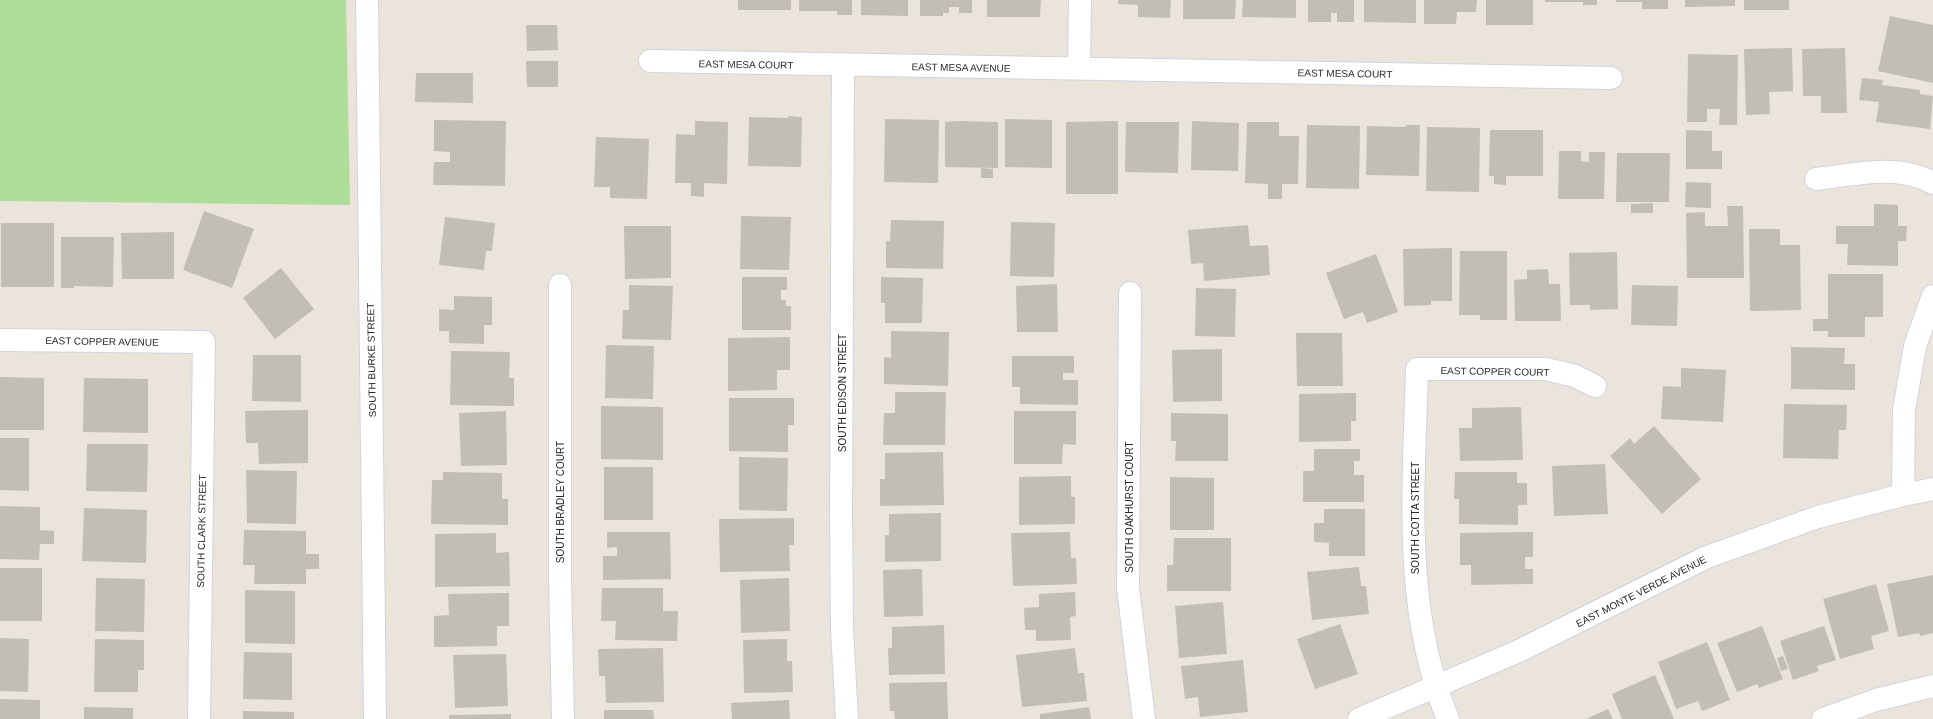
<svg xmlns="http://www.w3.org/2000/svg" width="1933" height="719" font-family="Arial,sans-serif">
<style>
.green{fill:#aedf99}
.building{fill:#c2beb6}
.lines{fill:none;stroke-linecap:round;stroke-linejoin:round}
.minor-casing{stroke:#d0d3e1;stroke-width:24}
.minor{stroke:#fff;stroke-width:22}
.labels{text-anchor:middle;stroke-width:3.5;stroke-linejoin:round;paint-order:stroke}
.street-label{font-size:10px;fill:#282828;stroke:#fff}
</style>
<rect width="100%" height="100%" fill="#eae4db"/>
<!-- green -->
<path class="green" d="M0,0H346L350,205L0,201Z"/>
<!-- building -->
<path class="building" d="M738,0H791V10H738Z
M799,0H852V15H837V11H799Z
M861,0H908V16L861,15Z
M920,0H972V13H959V7H949V13H943V16H920Z
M987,0H1041L1040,17H987Z
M1118,0H1171L1170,18L1138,17V5L1118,4Z
M1183,0H1236L1235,19H1183Z
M1243,0H1296V18L1242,17Z
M1308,0H1354V22H1337V13H1331V22H1308Z
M1364,0H1416V23L1364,22Z
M1424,0H1477L1476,12H1457L1456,24H1424Z
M1486,0H1533V25H1486Z
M1545,0H1597V5H1583V2H1545Z
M1616,0H1668V9H1642V2H1616Z
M1685,0H1735V6L1685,7Z
M1744,0H1789V10H1744Z
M1890,16L1933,25V83L1878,71Z
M526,25H557L558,50L527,51Z
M1792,48L1793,91L1769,92L1770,114L1746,115L1744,49Z
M1845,48L1847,113H1821V96H1803L1802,49Z
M1688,54L1738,55L1737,125H1719L1720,109H1707V122H1687Z
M526,61H558V87H527Z
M416,73H473V103L415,102Z
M1862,78L1883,80L1882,85L1920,90V94L1933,96L1930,129L1876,122L1879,102L1859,100Z
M788,116L802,117L801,167L748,166L749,117L788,118Z
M885,119L939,120L938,183L884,182Z
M1005,119L1052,120V168L1005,167Z
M434,120L506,121L505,186L433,185L434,162H450V152L434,151Z
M695,121L728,122L727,184L704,183V197L691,196V183H675L676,134L695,135Z
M958,121L998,122V168L945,167V122Z
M1118,121V194H1066V122Z
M1192,121L1239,123L1238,171L1191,170Z
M1126,122H1179L1178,173L1125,172Z
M1247,122H1279V136H1299L1298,184H1282V199H1268V184L1245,183Z
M1307,125L1360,126L1359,189L1306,188Z
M1406,125H1420L1419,176L1366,175L1367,126L1406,127Z
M1427,127L1480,128L1479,192L1426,191Z
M1490,130H1543V176H1506V185L1494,184V176H1489Z
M1686,130L1712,131V151H1722V169H1686Z
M596,137L649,139L647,199L610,198V187H594Z
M1559,151H1581V161L1589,162V152H1605L1604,199H1558Z
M1617,153H1670L1669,202H1616Z
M981,168L993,169V178H981Z
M1686,182L1711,183V208L1685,207Z
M1653,203V213H1631V204Z
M1874,204L1898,205V226H1907L1906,241H1898V266L1847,265L1848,244H1836V226H1874Z
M1727,206H1743L1744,278H1687L1686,213L1705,212V226H1728Z
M204,211L254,229L232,288L183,270Z
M741,216L791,217L789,270L740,269Z
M445,217L495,223L492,251H486L484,270L439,265Z
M891,220L944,221L943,269L886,268V241H890Z
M1011,222L1055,223L1054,277L1010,276Z
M1,223H54V287H1Z
M1248,225L1250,246L1268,245L1270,275L1204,281L1203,263L1191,264L1188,230Z
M624,226H671V278L625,279Z
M1749,229H1780V245H1800L1801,310L1750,311Z
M174,232V279H122L121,233Z
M61,237H114L113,287L74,286V288H61Z
M1452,248V301H1431V305L1404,306L1403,249Z
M1460,251H1507V320H1480V315H1459Z
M1617,252L1618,309L1590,310V305H1570L1569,253Z
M1376,254L1398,312L1367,323L1363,312L1344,319L1326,273Z
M281,268L314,309L275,339L243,298Z
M1548,269L1549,284H1560L1561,321H1515L1514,280L1527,279V270Z
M1828,274H1883V317H1865V337H1828V331H1813V319H1828Z
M742,277H787V290H781V300H786V306H791V330H742Z
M881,277L923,278L922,323H885V303H881Z
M1057,284L1058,332H1017L1016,286Z
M629,285L673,286L671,340L622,339L623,310H629Z
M1632,285L1678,286L1677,326L1631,325Z
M1196,288L1236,289L1235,337L1195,336Z
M454,296L492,297V325H484V344L449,343V331H439V309L454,310Z
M891,331L949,332L948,386L884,384V357L891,358Z
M1296,333H1342L1343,386H1297Z
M790,337V370H777V390L728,391V338Z
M606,345L654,346L653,399L605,398Z
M1791,347L1845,348L1844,364H1855V390L1791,389Z
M1222,349V401L1173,402L1172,350Z
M451,351L510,352L509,378H514V406L450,405Z
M253,355H301V402L252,401Z
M1012,356H1074V373H1063V380H1078V405L1020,404V387H1012Z
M1681,368L1726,370L1723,422L1661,419L1663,386L1681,387Z
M0,377L44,378V430H0Z
M84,378L148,379V433L83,432Z
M895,392H946L945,445H883L884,413H895Z
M1356,393V421H1351V441L1299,442V394Z
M729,398H794V425H788V452L729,451Z
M1784,404L1847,405L1846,430H1839L1838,459L1783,458Z
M601,406L663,407V460L601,459Z
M1521,407L1523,460L1460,461L1459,428H1472V408Z
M308,410V463L259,464L258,443H246L245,411Z
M506,411L507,465L461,466L459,413Z
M1014,411H1076V445L1063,444L1062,464H1014Z
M1171,413L1228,414V461H1175L1176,441H1171Z
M1654,426L1701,479L1662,514L1610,456L1630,438L1634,444Z
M0,438H29V491L0,490Z
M87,444H148L147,492L86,491Z
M1314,449H1360V461H1354V475H1364V502H1303V471H1314Z
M943,452L944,505L880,506V479H885V453Z
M739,457L788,458L787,511L739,510Z
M1605,464L1608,514L1554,516L1552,466Z
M604,467H653V520H604Z
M246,470L297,471L296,524L247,523Z
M443,472L502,473V499H508V525L431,524L432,480H443Z
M1455,472H1517V483H1527V505H1518V525L1459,524V499H1454Z
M1071,476V497H1075V524L1019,525V477Z
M1170,477L1214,478V530H1170Z
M0,506L40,507V530L54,531V544H40L39,560L0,559Z
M84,508L147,510L146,563L82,561Z
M1324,509H1365V556H1329V543L1314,542V523H1324Z
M941,513V561L885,562V535H889V514Z
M794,518V545H789L790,571L720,572L719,519Z
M244,530L306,531V554H319V569H306V584H254L255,565H243Z
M607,532H670L671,579L603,580V556H617V547L607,548Z
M1070,532L1071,558H1076L1077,584L1013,586L1011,533Z
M1533,532V557H1525V569H1533V584L1471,585V565H1460V533Z
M496,533V553L509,552L510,586L435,587V534Z
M1174,538H1231V591H1167V565H1173Z
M1359,567L1361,586H1366L1369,614L1312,620L1307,572Z
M0,568H42V621H0Z
M922,569L923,616L884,617L883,570Z
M1933,575V633L1920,636L1919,633L1898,637L1887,584Z
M96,578L145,579L144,632L95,631Z
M789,578L790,631L741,633L740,580Z
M1876,584L1889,631L1871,636L1874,649L1840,659L1823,599Z
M602,588H663V611H678L677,641L615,640L616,621H601Z
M245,590L295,591V644L245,643Z
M1075,592L1076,616L1070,617L1071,640L1036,641V630H1025L1024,608L1039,607V594Z
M509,593V626H497V646L434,647V616L449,615L448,594Z
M1223,602L1227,654L1179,658L1175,606Z
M1340,624L1358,674L1315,689L1297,639Z
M944,625L945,674L889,675L888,648H892V627Z
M1762,626L1783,679L1759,688L1757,684L1737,692L1717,643Z
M1824,626L1836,660L1817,666L1819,671L1793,680L1780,641Z
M0,638L29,639L28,692L0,691Z
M95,639L144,640V670H138V692H94Z
M787,639V661H792L793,692L744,693L743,640Z
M1707,642L1730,700L1702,711L1698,701L1676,709L1658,662Z
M663,648L664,702L606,703L605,676H599L598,649Z
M1075,648L1078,673H1084L1087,701L1022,707L1016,655Z
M244,652L292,653V700L243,699Z
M506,654L508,706L455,708L453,655Z
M1783,656L1788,669L1781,671L1777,658Z
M1243,660L1248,712L1200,717L1198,697L1185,699L1181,666Z
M1655,675L1674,719H1622L1612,694Z
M947,682L948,719H895L894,711H890L889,683Z
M0,699L40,700V719H0Z
M789,700L790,719H732L731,703Z
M84,707L133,708V719H84Z
M1089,707L1091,719H1040V714Z
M1608,709L1613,719H1586Z
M604,710H653L654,719H604Z
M243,711L294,712V719H243Z
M511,714V719H449V715Z"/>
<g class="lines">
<!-- minor casing -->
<g class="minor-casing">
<path id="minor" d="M367,0L375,719
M650,61L1611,78
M843,66L841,513L842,629L847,719
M1079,68L1080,0
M1816,179C1854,175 1898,163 1933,183
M560,285V577L563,719
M1130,293L1128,588L1144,719
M0,340L204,342L199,719
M1903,495L1904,410L1915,346L1933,296
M1359,719L1519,651L1707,557L1818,517L1903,495L1933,489
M1448,719C1402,609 1414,486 1417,369H1546L1575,376L1595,386
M1823,719L1876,700L1933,686"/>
</g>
<!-- minor -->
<use href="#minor" class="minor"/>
</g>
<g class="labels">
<!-- street labels -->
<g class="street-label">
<text transform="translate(746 64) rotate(1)" y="4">EAST MESA COURT</text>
<text transform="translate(961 67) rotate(1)" y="4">EAST MESA AVENUE</text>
<text transform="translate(1345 73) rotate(1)" y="4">EAST MESA COURT</text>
<text transform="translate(102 341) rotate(1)" y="4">EAST COPPER AVENUE</text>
<text transform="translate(371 360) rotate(-91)" y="4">SOUTH BURKE STREET</text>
<text transform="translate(1495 371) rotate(1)" y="4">EAST COPPER COURT</text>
<text transform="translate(842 393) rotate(-90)" y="4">SOUTH EDISON STREET</text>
<text transform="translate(560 502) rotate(-90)" y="4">SOUTH BRADLEY COURT</text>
<text transform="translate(1129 507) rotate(-90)" y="4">SOUTH OAKHURST COURT</text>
<text transform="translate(1415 518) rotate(-90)" y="4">SOUTH COTTA STREET</text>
<text transform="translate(201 531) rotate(-89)" y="4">SOUTH CLARK STREET</text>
<text transform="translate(1641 591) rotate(-27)" y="4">EAST MONTE VERDE AVENUE</text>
</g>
</g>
</svg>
